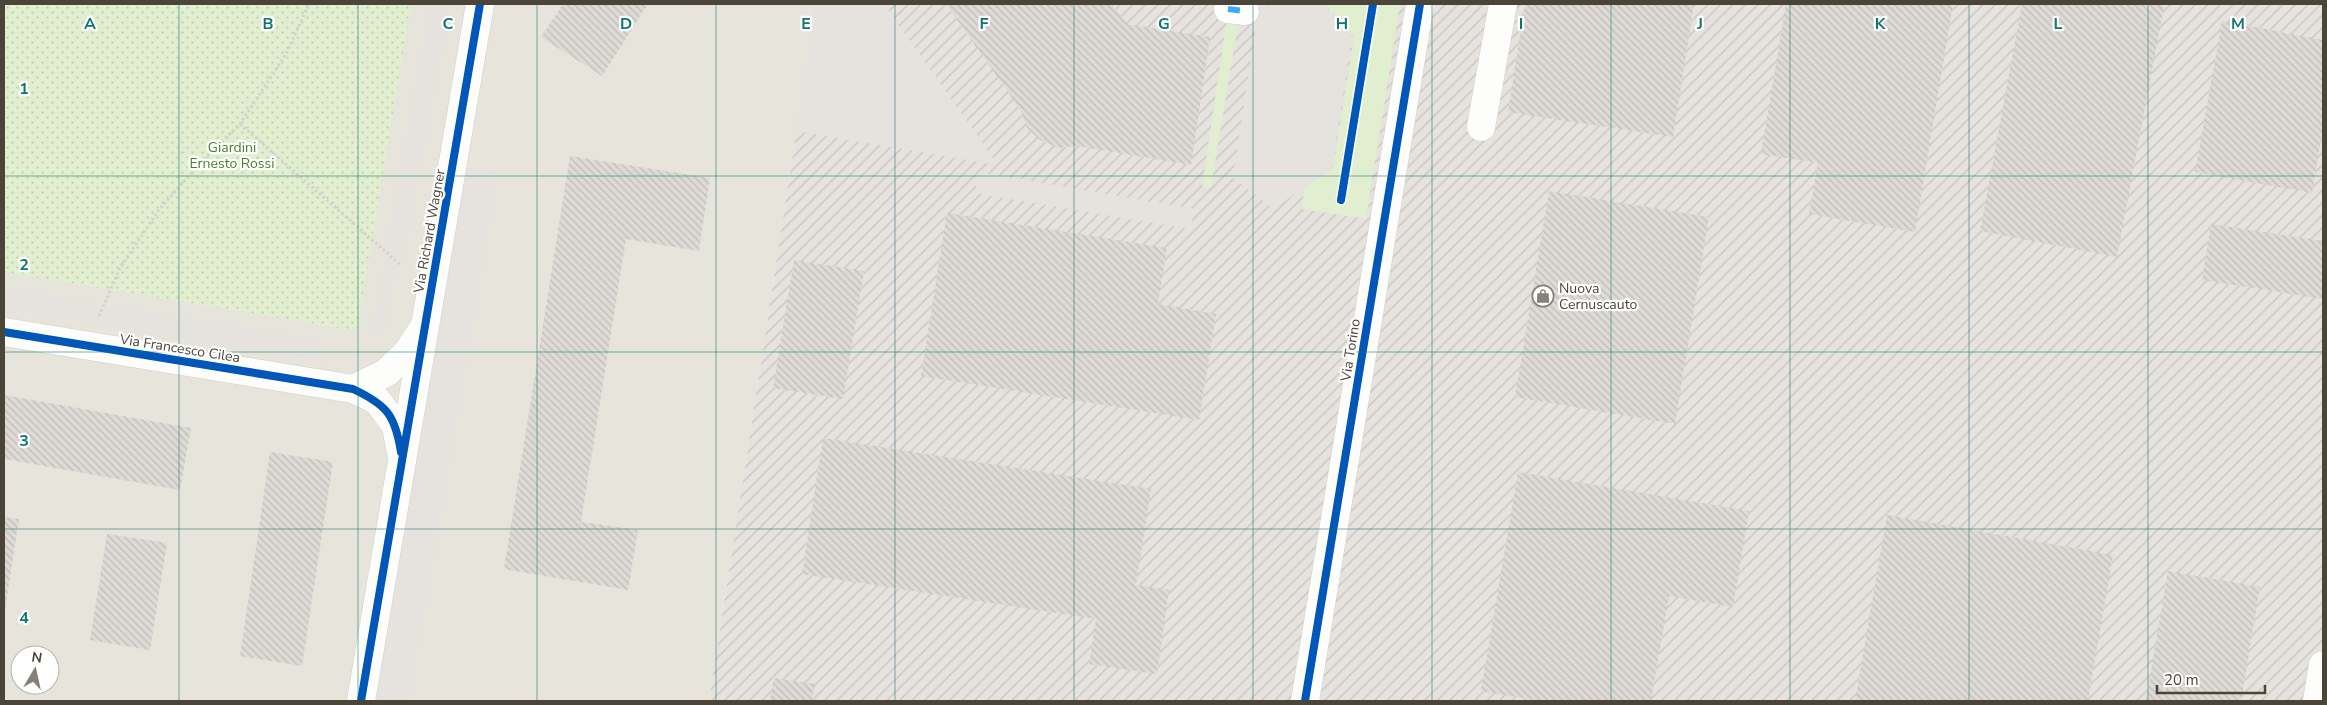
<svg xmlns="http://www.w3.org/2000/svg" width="2327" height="705" font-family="'Nunito Sans',sans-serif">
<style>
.residential{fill:#e7e4dc;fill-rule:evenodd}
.industrial{fill:url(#industrial-furrows)}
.green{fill:#e1eecf}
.park{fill:url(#park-dots)}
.parking{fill:#e6e3df}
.building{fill:url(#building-back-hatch)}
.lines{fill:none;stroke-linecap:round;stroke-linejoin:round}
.minor-casing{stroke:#d2d0cb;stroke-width:29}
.path{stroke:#d3d2cc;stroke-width:3;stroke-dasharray:2.5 2.5;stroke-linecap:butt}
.minor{stroke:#fdfdfc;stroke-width:28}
.quiet{stroke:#3fa9f5;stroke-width:6;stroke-dasharray:12 6;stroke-linecap:butt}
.cycleway-casing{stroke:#fff;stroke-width:11}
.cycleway{stroke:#0057b8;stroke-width:8}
.grid{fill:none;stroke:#0f766e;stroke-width:1;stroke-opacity:0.55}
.labels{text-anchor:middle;stroke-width:4.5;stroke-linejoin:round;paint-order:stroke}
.park-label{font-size:14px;fill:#4a7f2a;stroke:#fff}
.street-label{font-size:14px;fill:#4b4439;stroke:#fff}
.poi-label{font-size:14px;fill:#4b4439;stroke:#fff;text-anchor:start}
.grid-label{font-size:16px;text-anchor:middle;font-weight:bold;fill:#0f766e;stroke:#fff;stroke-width:4.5;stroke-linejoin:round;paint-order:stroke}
</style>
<defs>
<pattern id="industrial-furrows" width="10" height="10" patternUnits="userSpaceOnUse" patternTransform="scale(1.25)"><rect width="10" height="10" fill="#e6e2de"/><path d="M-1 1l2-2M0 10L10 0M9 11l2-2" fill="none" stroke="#c7c3bf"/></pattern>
<pattern id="park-dots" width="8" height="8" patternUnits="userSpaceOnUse" patternTransform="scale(1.25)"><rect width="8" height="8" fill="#e1eecf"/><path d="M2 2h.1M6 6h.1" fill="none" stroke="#c3cdb2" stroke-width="1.8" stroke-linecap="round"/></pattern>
<pattern id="building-back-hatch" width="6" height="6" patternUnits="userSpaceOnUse" patternTransform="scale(1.25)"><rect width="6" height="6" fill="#dedbd6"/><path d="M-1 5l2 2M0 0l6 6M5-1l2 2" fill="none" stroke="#c0bdb8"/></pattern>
</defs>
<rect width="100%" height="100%" fill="#f4f2ee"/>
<!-- residential -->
<path class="residential" d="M4,4H816L709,701H4ZM20,655H50V685H20Z"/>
<!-- industrial -->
<path class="industrial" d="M816,4H2323V701H709Z"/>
<!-- green -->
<path class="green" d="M1229,4L1241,6L1211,187H1202Z
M1324,4H1400L1366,219L1302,209L1304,189L1333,167L1354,37Z"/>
<!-- park -->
<path class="park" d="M4,4H411L357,331L4,272Z"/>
<!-- parking -->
<path class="parking" d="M430,4H450L405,256L397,259L384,336L371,334Z
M816,4H884L998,165L796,131Z
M1272,4H1323L1352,36L1332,167L1274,209L1233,178L1258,12Z
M467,166L499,171L409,701H375Z
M979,172L1194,209L1190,229L975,193Z
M4,288L317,339L330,363L4,309Z"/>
<!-- building -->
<path class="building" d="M563,4H648L602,76L541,37Z
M946,4H1112L1127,24L1210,37L1191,165L1078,146L1058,148L1040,140L1027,128L1020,109Z
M1525,4H1694L1673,137L1508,112Z
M1786,4H1953L1915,232L1809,214L1818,163L1761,154Z
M2022,4H2154L2164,6L2117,257L1980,231Z
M2222,21L2323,40V128L2312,193L2195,172Z
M570,156L710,178L699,251L626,239L581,522L638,530L628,590L504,569Z
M1549,191L1709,217L1675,424L1515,397Z
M947,213L1167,248L1158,304L1216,314L1199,420L921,376Z
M2211,224L2323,241V299L2202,280Z
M794,260L864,271L843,399L773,388Z
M4,395L191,428L180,490L4,459Z
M823,438L1151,489L1136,585L1169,590L1157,674L1089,664L1096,619L802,574Z
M270,452L333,462L302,666L240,656Z
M1518,472L1749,511L1733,607L1669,596L1651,701H1540L1481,691Z
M1887,515L2113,555L2088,701H1855Z
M4,517L19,519L5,610H4Z
M107,534L167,543L150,650L90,640Z
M2168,571L2260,587L2241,701H2146Z
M774,678L815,684L812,701H770Z"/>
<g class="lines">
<!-- minor casing -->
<g class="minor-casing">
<path id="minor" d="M1228,9L1245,11
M1481,127L1503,4
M4,332L353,389L377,400L396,426L401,453
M353,389L386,373L407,353L422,330
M361,701L480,4
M1305,701L1420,4
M2317,701L2323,665"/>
</g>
<!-- path -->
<path class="path" d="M240,124L401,265
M99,316L120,268L158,211L201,162L240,124L286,54L309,4"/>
<!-- minor -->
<use href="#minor" class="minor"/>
<!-- quiet -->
<path class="quiet" d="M1228,9L1245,11"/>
<!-- cycleway casing -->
<g class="cycleway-casing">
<path id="cycleway" d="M1341,200L1373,4
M4,332L353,389C387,405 395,415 401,452
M361,701L480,4
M1305,701L1420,4"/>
</g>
<!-- cycleway -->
<use href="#cycleway" class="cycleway"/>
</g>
<!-- grid -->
<path class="grid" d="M179,4V701M358,4V701M537,4V701M716,4V701M895,4V701M1074,4V701M1253,4V701M1432,4V701M1611,4V701M1790,4V701M1969,4V701M2148,4V701M4,176H2323M4,352H2323M4,529H2323"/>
<!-- icons -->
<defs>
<g id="shop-ring" transform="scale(1.125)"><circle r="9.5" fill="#fff" stroke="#868178" stroke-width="1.5"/><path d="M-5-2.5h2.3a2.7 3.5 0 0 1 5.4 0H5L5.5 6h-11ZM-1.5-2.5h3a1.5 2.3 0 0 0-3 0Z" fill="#868178"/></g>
</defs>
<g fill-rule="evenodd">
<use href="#shop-ring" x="1543" y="296"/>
</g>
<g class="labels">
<!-- park labels -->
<g class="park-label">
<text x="232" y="152">Giardini<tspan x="232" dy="16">Ernesto Rossi</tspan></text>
</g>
<!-- street labels -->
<g class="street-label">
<text transform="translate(429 231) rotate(-80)" y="5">Via Richard Wagner</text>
<text transform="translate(180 348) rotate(9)" y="5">Via Francesco Cilea</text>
<text transform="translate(1350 350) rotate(-81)" y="5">Via Torino</text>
</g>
<!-- poi labels -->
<g class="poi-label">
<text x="1559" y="293">Nuova<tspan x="1559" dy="16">Cernuscauto</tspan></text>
</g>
</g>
<g class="grid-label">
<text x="90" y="29">A</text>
<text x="268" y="29">B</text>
<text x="448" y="29">C</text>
<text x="626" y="29">D</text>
<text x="806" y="29">E</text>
<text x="984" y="29">F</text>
<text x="1164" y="29">G</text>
<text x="1342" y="29">H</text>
<text x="1521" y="29">I</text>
<text x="1700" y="29">J</text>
<text x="1880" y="29">K</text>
<text x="2058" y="29">L</text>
<text x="2238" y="29">M</text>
<text x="24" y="94">1</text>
<text x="24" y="270">2</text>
<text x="24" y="446">3</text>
<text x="24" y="623">4</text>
</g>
<!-- border -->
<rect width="2327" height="705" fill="none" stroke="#4b4439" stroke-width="10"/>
<!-- north arrow -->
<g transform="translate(35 670) rotate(9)"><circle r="24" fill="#ffffff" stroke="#b7b4b0"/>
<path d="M0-4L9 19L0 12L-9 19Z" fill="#868178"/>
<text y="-8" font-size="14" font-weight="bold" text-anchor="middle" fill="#4b4439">N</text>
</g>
<!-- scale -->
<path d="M2157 685v8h108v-8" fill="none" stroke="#4b4439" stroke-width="2.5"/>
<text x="2164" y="685" font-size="15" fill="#4b4439" stroke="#ffffff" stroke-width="4" paint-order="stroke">20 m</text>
</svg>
